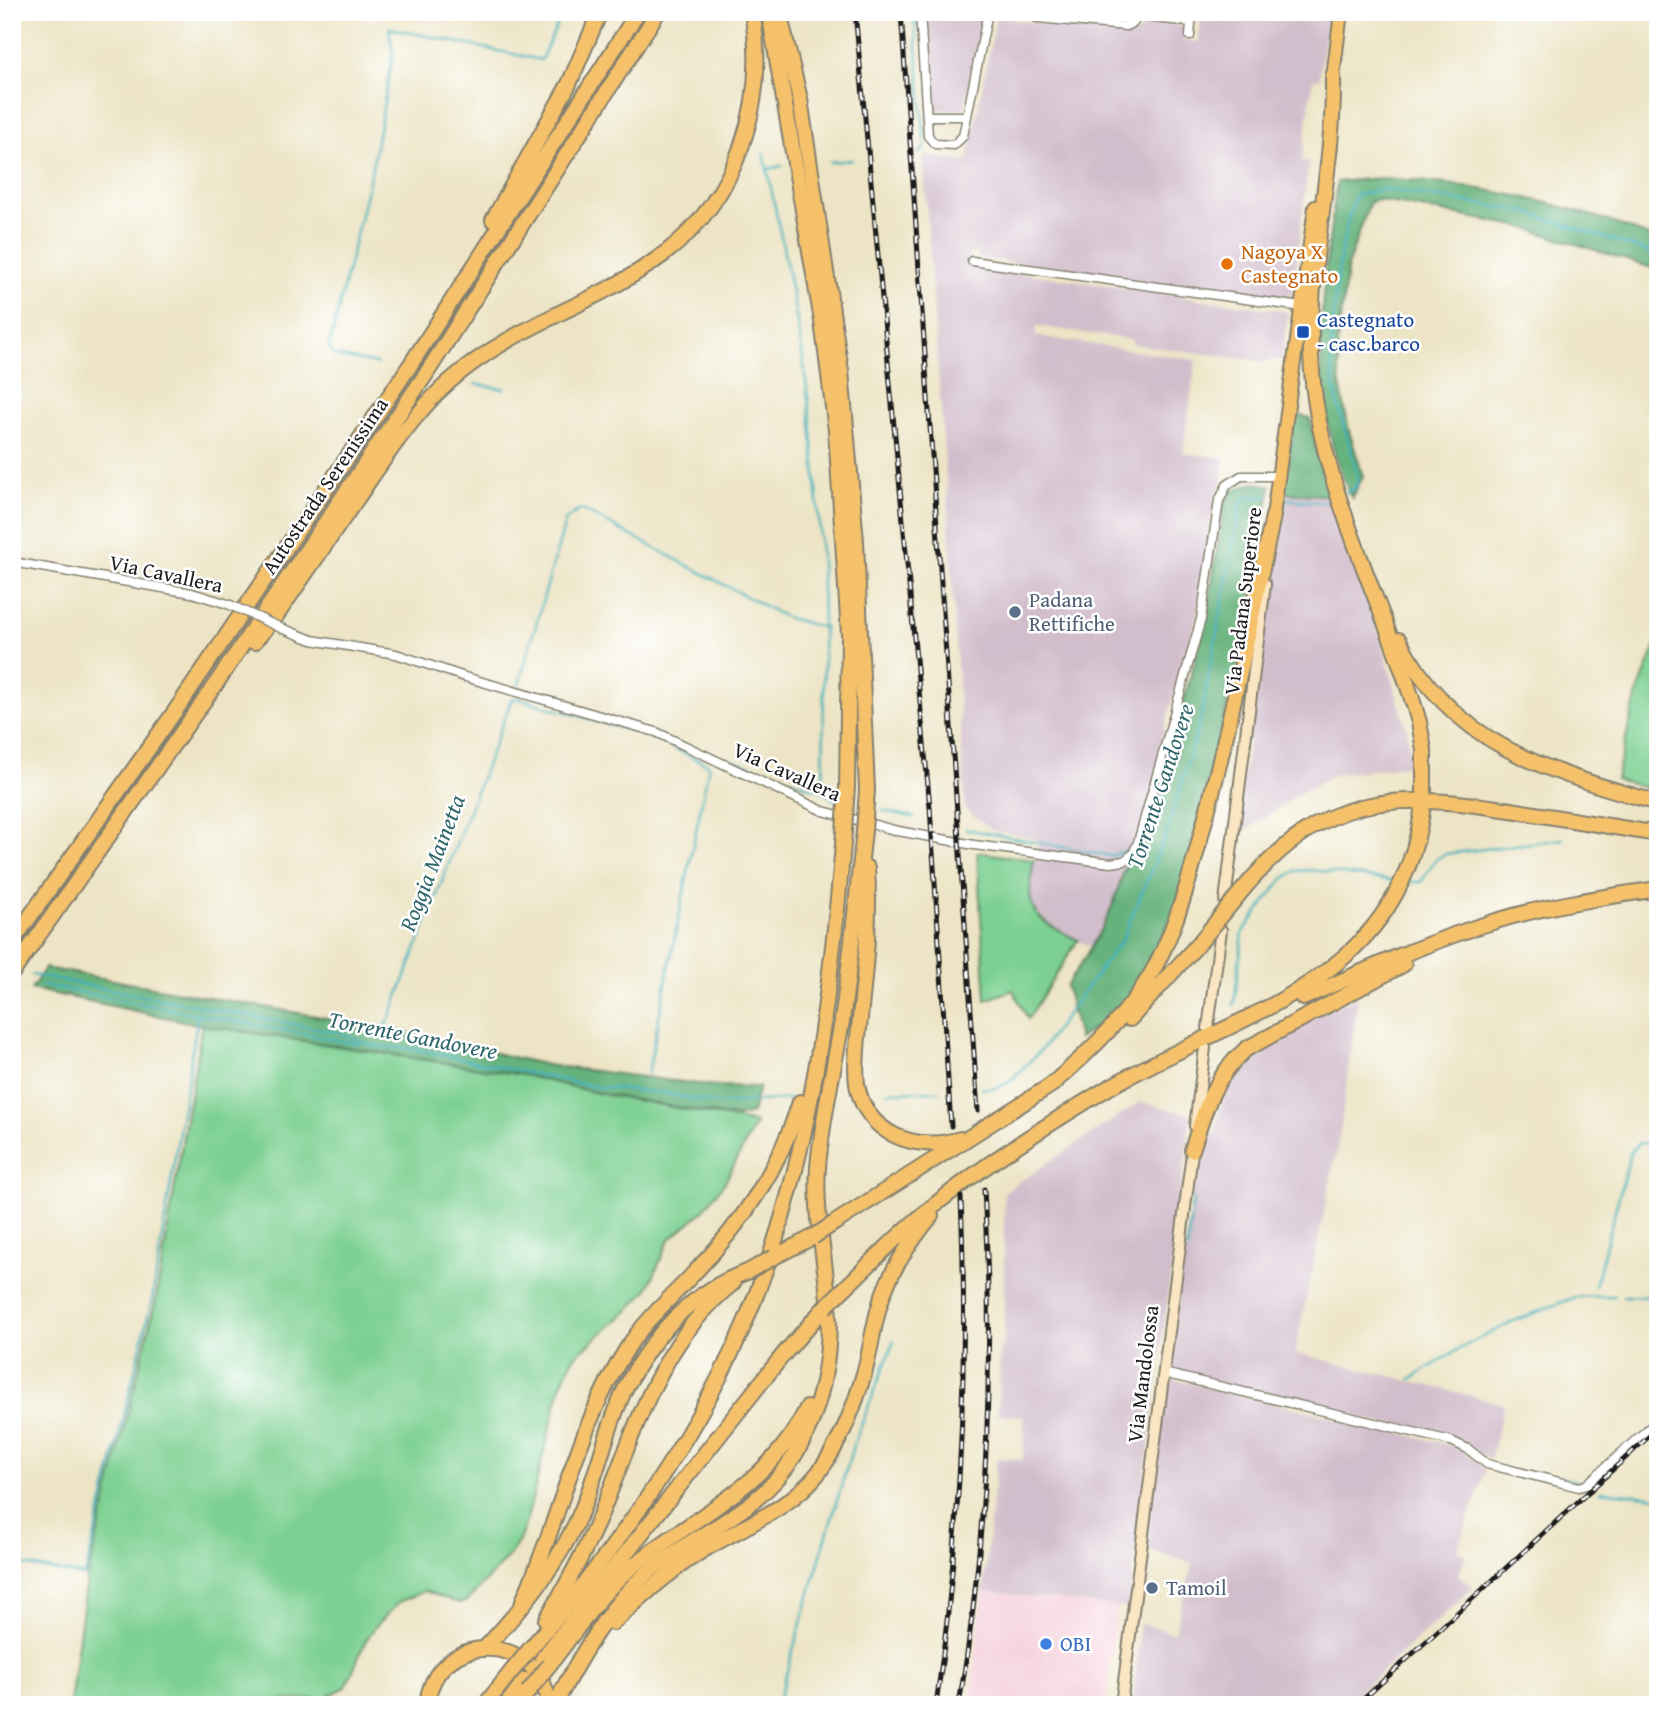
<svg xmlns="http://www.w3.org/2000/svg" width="1670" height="1717" font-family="'Gentium Book Plus',serif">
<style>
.built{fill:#f5cfda}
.industrial{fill:#d1bdcb}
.green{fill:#7dd092;stroke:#4c7657;stroke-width:2}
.forest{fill:#66b27c;stroke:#41674c;stroke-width:2}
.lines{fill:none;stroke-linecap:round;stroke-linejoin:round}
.stream{stroke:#40b0b9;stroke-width:2.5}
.minor-casing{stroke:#848070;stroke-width:11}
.secondary-casing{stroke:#848070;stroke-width:14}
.primary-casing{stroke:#848070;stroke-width:16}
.trunk-casing{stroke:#848070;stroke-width:18}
.motorway-casing{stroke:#848070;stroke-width:18}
.minor{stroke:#fff;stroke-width:8}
.secondary{stroke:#fbe6c4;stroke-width:10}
.primary{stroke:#f5c16b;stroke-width:12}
.trunk{stroke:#f5c16b;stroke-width:14}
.motorway{stroke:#f5c16b;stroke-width:14}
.rail-casing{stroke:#1c1c1c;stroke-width:5}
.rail{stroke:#fff;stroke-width:2.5;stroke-dasharray:8;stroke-linecap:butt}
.minor-bridge-casing{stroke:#848070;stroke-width:11;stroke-linecap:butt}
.trunk-bridge-casing{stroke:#848070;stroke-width:18;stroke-linecap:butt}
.minor-bridge{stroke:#fff;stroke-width:8}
.trunk-bridge{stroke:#f5c16b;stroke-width:14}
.food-dot{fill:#e8710a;stroke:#fff;stroke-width:2.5}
.transit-dot{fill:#1a4fb4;stroke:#fff;stroke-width:2.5}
.service-dot{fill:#5c6f8a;stroke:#fff;stroke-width:2.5}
.shop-dot{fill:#3f7fe0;stroke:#fff;stroke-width:2.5}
.labels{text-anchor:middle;stroke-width:5;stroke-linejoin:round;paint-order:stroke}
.food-label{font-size:21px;fill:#c56008;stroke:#fff;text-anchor:start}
.transit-label{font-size:21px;fill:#164399;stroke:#fff;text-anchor:start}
.street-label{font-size:21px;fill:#1c1c1c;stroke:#fff}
.service-label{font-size:21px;fill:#4e5e75;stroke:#fff;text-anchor:start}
.shop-label{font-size:21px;fill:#366cbe;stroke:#fff;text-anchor:start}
.water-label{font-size:23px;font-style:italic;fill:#2e666a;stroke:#fff}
</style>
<rect width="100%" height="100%" fill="#fff"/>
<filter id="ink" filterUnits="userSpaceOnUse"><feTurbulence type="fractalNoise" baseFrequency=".0143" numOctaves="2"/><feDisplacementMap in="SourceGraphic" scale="14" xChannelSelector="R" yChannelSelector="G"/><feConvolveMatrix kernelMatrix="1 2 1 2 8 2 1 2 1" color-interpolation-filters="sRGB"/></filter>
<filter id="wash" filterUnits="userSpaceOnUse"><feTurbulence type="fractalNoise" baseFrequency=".00686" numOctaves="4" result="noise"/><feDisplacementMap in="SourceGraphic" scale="28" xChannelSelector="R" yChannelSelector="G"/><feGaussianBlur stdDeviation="1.57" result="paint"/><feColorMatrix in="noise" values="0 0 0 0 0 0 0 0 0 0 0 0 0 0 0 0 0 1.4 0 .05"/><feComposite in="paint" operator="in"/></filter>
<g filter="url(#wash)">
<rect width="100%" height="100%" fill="#ece4c4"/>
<!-- built -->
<path class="built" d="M983,1591L1117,1607L1105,1705H970Z"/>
<!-- industrial -->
<path class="industrial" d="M923,12H984L965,105L961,110H935L930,107Z
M1000,12H1014L1013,20L1140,33L1144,22L1185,26L1184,40L1198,42L1202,12H1328L1319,79H1313L1302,161L1309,162L1292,296L1280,295L1273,301L1127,280L1121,273L1113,272L1112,276L977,258V253H969L968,265L1288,312L1282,359L1266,362L1132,344V340L1037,326L1036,336L1196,360L1183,453L1225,458L1222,483L1214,502L1197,615L1160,743L1182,701L1146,836L1134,845L1111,908L1091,947L1053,928L1030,905L1028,895L1038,839L992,830L965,810L949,521L923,158L927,155L963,162L968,160L996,18Z
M1284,493L1331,496L1371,606L1407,731L1411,765L1333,775L1300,793L1235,838Z
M1358,997L1340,1134L1295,1353L1504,1404L1490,1460L1465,1443L1169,1371L1197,1155L1215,1132L1230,1072L1235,1065L1321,1012Z
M1140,1102L1191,1114L1128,1608L983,1591L997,1458L1023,1460L1024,1417L998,1414L1000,1346H1004V1192Z
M1168,1378L1446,1444L1464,1451L1486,1470L1457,1550L1466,1555L1458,1576L1474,1587L1345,1705H1133L1140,1623L1174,1633L1193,1564L1146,1549Z"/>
<!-- green -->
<path class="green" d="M1658,640V792L1616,779L1636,697Z
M977,852L1034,860C1024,911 1032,918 1078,940L1028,1019L1013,990L986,1000Z
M202,1025L524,1075L602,1094L756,1123L725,1182L702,1212L669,1240L648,1289L628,1311L574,1357L562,1382L527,1519L519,1541L508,1557L467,1601L458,1603L425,1591L399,1602L375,1627L364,1644L346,1687L324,1698L278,1701L275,1705H72L70,1702L87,1578L156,1299Z"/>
<!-- forest -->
<path class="forest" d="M1380,178C1473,183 1572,203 1658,240V270L1522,227L1378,200L1370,202L1348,264L1337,343L1340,384L1349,431L1363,476L1352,499C1304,397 1322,289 1337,182Z
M1299,415L1310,418L1318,460L1331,496L1284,493L1294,420Z
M1255,483L1271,486L1239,659L1177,903L1160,944L1127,1004L1079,1039L1066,986C1083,961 1099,936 1111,909C1122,884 1123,853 1146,836L1205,624L1224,506L1231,490Z
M45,968L395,1030L547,1065L715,1086L759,1087L752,1113L737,1117L722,1115L602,1094L524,1075L202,1025L31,989Z"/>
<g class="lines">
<!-- stream -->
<path class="stream" d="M914,12L925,147L919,154
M764,154C780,232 797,309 807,389C824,523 825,656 823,791L834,800
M830,162L852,160
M768,169L782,166
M377,364L335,356L329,348L371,173L393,54L389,28L541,60L563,12
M475,384L504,389
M1346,492L1355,488L1358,480C1352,449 1340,418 1334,386C1326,343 1340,236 1356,195L1383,189L1524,211L1658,255
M1283,499L1323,502L1335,498
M519,684L566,519L581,509L787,618L825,628
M511,701L517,698L651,737L709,765L648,1073
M730,759L823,791
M883,811L913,817
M966,829L1111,856L1129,849
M1409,882H1421L1436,859L1446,854L1563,839
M32,975L340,1033L374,1046L415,1049L597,1087L664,1093L719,1104L791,1099
M41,985L359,1044
M1234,1005L1243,932L1281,881L1295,871L1312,870L1395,881
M373,1035L387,1024L391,1015L512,698
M981,1089L997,1088L1009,1082L1042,1049L1123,938L1167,832L1201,718L1241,503L1246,497H1269
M887,1092L939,1091
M1187,1249L1193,1198
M1595,1286L1631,1151L1639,1143L1658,1144
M1623,1296L1658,1297
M1411,1379L1459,1349L1514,1321L1575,1297L1614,1296
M1561,1478L1581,1482
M1600,1491L1658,1497
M12,1563L85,1576L152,1300L198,1015
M777,1705L853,1446L894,1341"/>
</g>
</g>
<g filter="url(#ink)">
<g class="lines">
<!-- minor casing -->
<g class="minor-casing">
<path id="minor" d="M920,12L928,136L935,144L954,145L963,136L988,12
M1025,12L1037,18L1126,26L1134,22L1137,12
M1136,16L1191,22
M1190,36L1192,12
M927,116H967
M972,261L1302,307
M12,562L192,593L228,604
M281,628L312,640L396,654L465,677L656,732L823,811L898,831L974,845L1111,863L1124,861L1133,854L1138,842L1201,619L1219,501L1227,485L1241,476H1280
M1163,1373L1451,1441L1468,1449L1487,1464L1579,1487L1586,1485L1658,1420"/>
</g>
<!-- secondary casing -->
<g class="secondary-casing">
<path id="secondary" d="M1225,901L1265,584
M1208,1028L1221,930
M1195,1126L1205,1048
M1121,1705L1193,1145"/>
</g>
<!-- primary casing -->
<g class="primary-casing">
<path id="primary" d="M1332,85L1341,12
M1273,516L1315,207"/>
</g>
<!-- trunk casing -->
<g class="trunk-casing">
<path id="trunk" d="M769,12L822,321L836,430L849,635L847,787
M779,12L800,99L841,371L856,541L867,790
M1333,76C1335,175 1304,273 1312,372C1322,495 1386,605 1419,722L1424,750V791
M1399,640C1454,747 1551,772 1658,803
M867,868C870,916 866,961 861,1008C859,1033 854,1059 857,1084C865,1134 916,1153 960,1139
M1240,893C1322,793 1391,791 1511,810C1560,818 1609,826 1658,834
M1303,998C1366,970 1429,941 1496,921C1549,905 1603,897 1658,889
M1130,1019L1200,942
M1051,1085C1091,1051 1130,1013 1155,967C1182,915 1195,857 1210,801C1234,707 1253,611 1273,516
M1192,1150C1205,1109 1213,1078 1246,1049L1404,964
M836,1222L1056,1082
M774,1257L813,1237
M846,1287C868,1266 889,1244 912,1224C968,1175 1039,1130 1103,1091C1235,1011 1400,988 1423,805
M523,1601C561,1517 577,1426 628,1347C646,1319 673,1296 695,1272C743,1222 779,1169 800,1102
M546,1620C565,1588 583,1555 598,1521C634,1435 657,1344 733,1283
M613,1623C640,1598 668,1572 700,1552C739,1528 791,1509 819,1472C841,1442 855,1406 865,1370C872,1345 874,1317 884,1292C895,1263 912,1240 931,1216
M485,1648C519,1612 555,1568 576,1523C597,1480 605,1430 626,1387C652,1336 692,1291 747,1272
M530,1649C603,1565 669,1475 720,1376C805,1211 829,1015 844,832
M542,1659L783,1355L825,1307
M549,1665C574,1634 597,1597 627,1571C691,1516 770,1488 807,1408
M427,1705C434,1630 540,1630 549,1705
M485,1705L511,1672
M506,1705L525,1680
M518,1705L528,1692
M555,1705C576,1663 610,1604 646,1574C698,1530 759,1515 796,1453C825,1404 833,1344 827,1288C823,1248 815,1208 818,1167C822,1118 834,1069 842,1021C851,958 857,894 864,831"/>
</g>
<!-- motorway casing -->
<g class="motorway-casing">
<path id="motorway" d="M493,220L569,84L600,12
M254,642L274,619C302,578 330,537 358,497C386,456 413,414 450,381C516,323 598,304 664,254C738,198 768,101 752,12
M12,942L178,707L411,364L638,12
M12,973L213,688L426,374L658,12"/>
</g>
<!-- minor -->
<use href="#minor" class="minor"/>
<!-- secondary -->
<use href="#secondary" class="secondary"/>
<!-- primary -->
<use href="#primary" class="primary"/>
<!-- trunk -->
<use href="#trunk" class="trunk"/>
<!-- motorway -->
<use href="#motorway" class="motorway"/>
<!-- rail casing -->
<g class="rail-casing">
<path id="rail" d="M855,12L930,807L951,1126
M901,12L978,1111
M936,1705C961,1536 968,1367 961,1197
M959,1705C988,1536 994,1360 984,1189
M1357,1705L1658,1428"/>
</g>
<!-- rail -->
<use href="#rail" class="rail"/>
<!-- minor-bridge casing -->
<g class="minor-bridge-casing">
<path id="minor-bridge" d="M228,604L281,628"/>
</g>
<!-- trunk-bridge casing -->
<g class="trunk-bridge-casing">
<path id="trunk-bridge" d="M864,831L867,790
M844,832L847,787
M1200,942L1240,893
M813,1237L836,1222
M747,1272L774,1257
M825,1307L846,1287
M511,1672L530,1649
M528,1692L549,1665"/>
</g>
<!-- minor-bridge -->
<use href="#minor-bridge" class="minor-bridge"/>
<!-- trunk-bridge -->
<use href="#trunk-bridge" class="trunk-bridge"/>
</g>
</g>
<!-- markers -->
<circle class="food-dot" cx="1227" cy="264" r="7"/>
<rect class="transit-dot" x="1296" y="325" width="14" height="14" rx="3.5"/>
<g class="service-dot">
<circle cx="1015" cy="612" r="7"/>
<circle cx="1152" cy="1588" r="7"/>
</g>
<circle class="shop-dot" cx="1046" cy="1644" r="7"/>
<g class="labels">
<!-- food labels -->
<g class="food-label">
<text x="1241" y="259">Nagoya X<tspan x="1241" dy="24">Castegnato</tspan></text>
</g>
<!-- transit labels -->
<g class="transit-label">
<text x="1317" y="327">Castegnato<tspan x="1317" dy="24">- casc.barco</tspan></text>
</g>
<!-- street labels -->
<g class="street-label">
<text transform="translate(325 486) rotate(-56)" y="7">Autostrada Serenissima</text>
<text transform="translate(166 574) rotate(12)" y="7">Via Cavallera</text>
<text transform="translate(1243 601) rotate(-83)" y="7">Via Padana Superiore</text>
<text transform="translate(787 772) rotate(24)" y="7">Via Cavallera</text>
<text transform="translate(1143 1374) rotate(-83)" y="7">Via Mandolossa</text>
</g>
<!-- service labels -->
<g class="service-label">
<text x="1029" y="607">Padana<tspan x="1029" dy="24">Rettifiche</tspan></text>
<text x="1166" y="1595">Tamoil</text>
</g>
<!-- shop labels -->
<g class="shop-label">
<text x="1060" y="1651">OBI</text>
</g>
<!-- water labels -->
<g class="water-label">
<text transform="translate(1160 786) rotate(-72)" y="8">Torrente Gandovere</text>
<text transform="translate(432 863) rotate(-69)" y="8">Roggia Mainetta</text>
<text transform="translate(413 1035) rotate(11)" y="8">Torrente Gandovere</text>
</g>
</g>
<!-- margin -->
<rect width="1670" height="1717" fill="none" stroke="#fff" stroke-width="42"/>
</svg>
